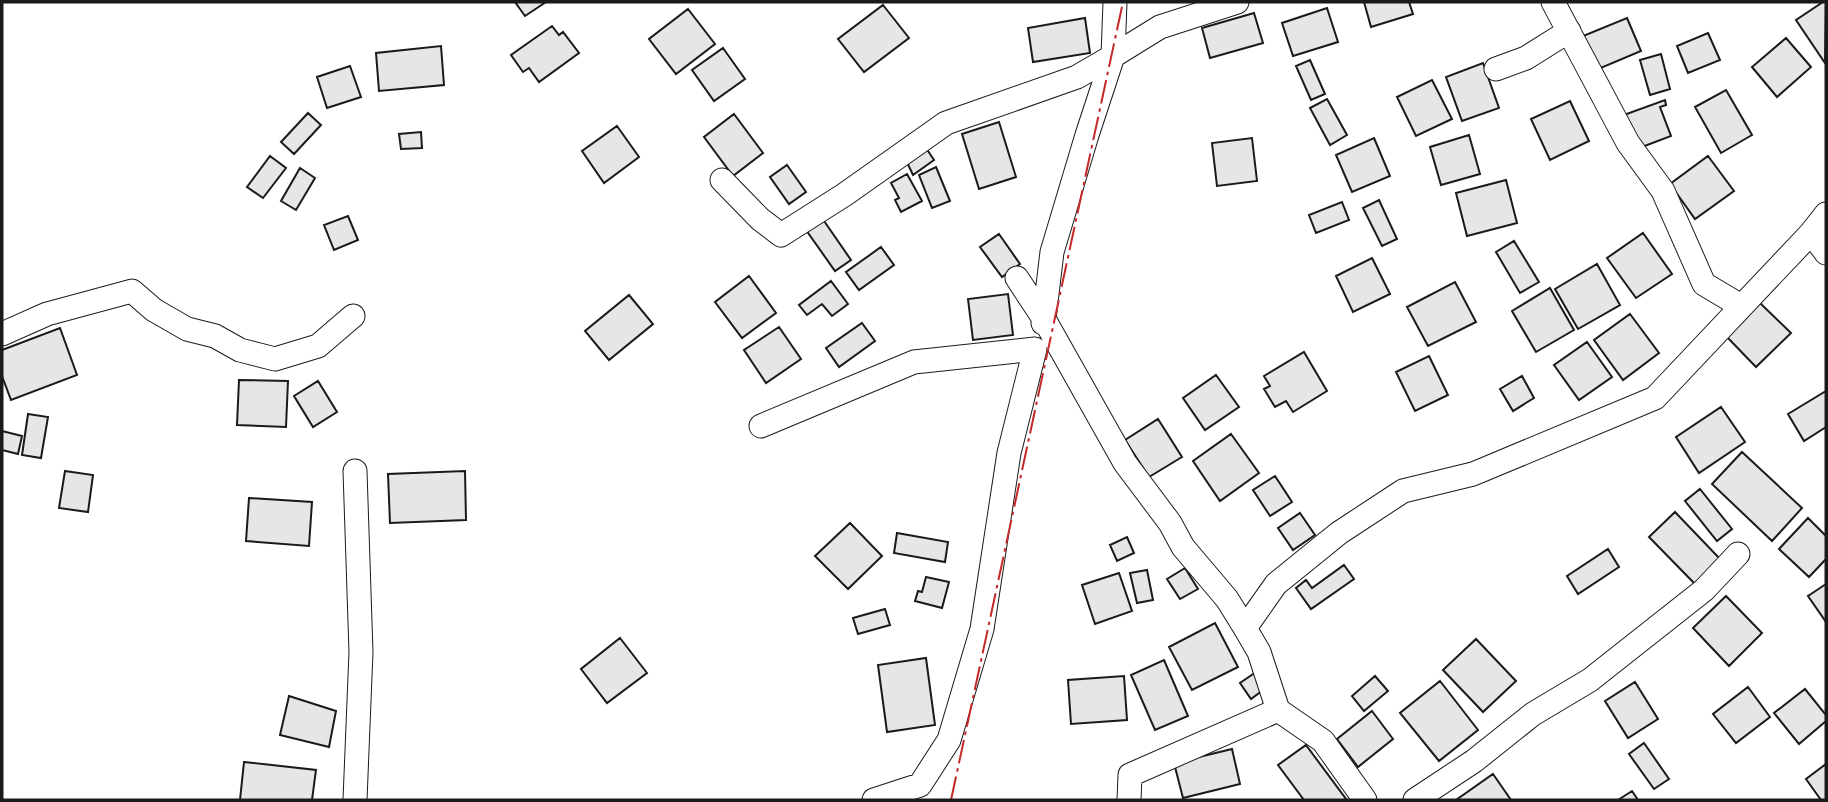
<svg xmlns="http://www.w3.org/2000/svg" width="1828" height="802" font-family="Lato,sans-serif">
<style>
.building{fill:#e6e6e6;stroke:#1a1a1a;stroke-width:2}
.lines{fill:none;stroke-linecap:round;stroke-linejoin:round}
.street-casing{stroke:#1a1a1a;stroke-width:25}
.street{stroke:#fff;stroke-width:23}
.power{stroke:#c62828;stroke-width:2;stroke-dasharray:24 5 3.5 5;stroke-linecap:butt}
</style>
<rect width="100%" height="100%" fill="#fff"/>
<!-- building -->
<path class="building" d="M515,2H546L525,16Z
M1364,2H1409L1413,14L1371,27Z
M1823,2H1826L1825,63L1796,20Z
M883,5L909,38L864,72L838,39Z
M1327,8L1338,42L1293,56L1282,23Z
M688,9L715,44L676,74L649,39Z
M1254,13L1263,43L1210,58L1202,28Z
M1085,18L1090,53L1033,62L1028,28Z
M1627,18L1641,51L1596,70L1583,36Z
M552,26L559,35L563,32L579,53L539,82L529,68L523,72L511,55Z
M1708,33L1720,60L1688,73L1677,46Z
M1786,38L1811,67L1777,97L1752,67Z
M441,46L444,85L379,91L376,53Z
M723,48L745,79L714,101L692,70Z
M1661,54L1670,89L1650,95L1640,60Z
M1310,60L1325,94L1311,100L1296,66Z
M1483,63L1499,108L1462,121L1446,77Z
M350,66L361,97L327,108L317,77Z
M1432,80L1452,119L1416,136L1397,97Z
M1726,90L1752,135L1721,153L1695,107Z
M1327,99L1347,135L1330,145L1310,108Z
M1665,100L1666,105L1660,107L1671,136L1642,147L1621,116Z
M1570,101L1589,141L1550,160L1531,119Z
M308,113L321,125L294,154L281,142Z
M734,114L763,153L733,176L704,137Z
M999,122L1016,177L979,189L962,134Z
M617,126L639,157L604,183L582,151Z
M421,132L422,148L401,149L399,134Z
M1469,135L1480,174L1441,185L1430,147Z
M1252,138L1257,181L1217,186L1212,143Z
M1374,138L1390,176L1352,192L1336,155Z
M924,145L934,160L913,175L905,158Z
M270,156L286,168L263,198L247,187Z
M1708,156L1734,191L1695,219L1670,184Z
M787,165L806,192L789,204L770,177Z
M936,167L950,201L932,208L919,175Z
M300,168L315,178L296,210L281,201Z
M907,174L922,201L901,212L895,200L899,198L891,183Z
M1506,180L1517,223L1467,236L1456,193Z
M1379,200L1397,239L1382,246L1363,208Z
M1342,202L1349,220L1316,233L1309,215Z
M348,216L358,240L334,250L324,225Z
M822,218L851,260L835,271L806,230Z
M1643,233L1672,274L1636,298L1607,258Z
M999,234L1020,264L1002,277L980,247Z
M1514,241L1539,282L1520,293L1496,252Z
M881,247L894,265L859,290L846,272Z
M1372,258L1390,294L1353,312L1336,276Z
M1597,264L1620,305L1578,329L1555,289Z
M749,276L776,313L742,338L715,302Z
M831,281L848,304L832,316L822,304L807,315L799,305Z
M1455,282L1476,322L1428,346L1407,307Z
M1550,288L1574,330L1536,352L1512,311Z
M1008,294L1013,335L973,340L968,299Z
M629,295L653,324L609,360L585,331Z
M1760,303L1791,333L1756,367L1726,336Z
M1630,314L1659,353L1623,380L1594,340Z
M862,323L875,341L839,367L826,348Z
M779,327L801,359L766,383L744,350Z
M60,328L77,375L11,400L2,376V350Z
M1587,342L1612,377L1579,400L1554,365Z
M1304,352L1327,391L1293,412L1286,401L1275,407L1264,389L1270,386L1264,376Z
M1429,356L1448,395L1415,411L1396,372Z
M1216,375L1239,407L1205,430L1183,398Z
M1522,376L1534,398L1513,411L1500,389Z
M239,380L288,381L286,427L237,425Z
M318,381L337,412L313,427L294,396Z
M1826,391V427L1804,441L1788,414Z
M1721,407L1745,442L1699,473L1676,437Z
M28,414L48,417L41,458L22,455Z
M1158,419L1182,457L1149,477L1125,440Z
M2,431L22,436L18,454L2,450Z
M1231,434L1259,473L1220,501L1193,461Z
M1742,452L1802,508L1772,541L1712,484Z
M65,471L93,475L88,512L59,508Z
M465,471L466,520L390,523L388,474Z
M1275,476L1292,502L1270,516L1253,490Z
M1700,489L1732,529L1717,541L1685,501Z
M249,498L312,502L309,546L246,541Z
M1675,512L1721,560L1695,584L1649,537Z
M1300,513L1315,535L1293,550L1278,528Z
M1808,518L1826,536V559L1809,577L1779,549Z
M850,523L882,556L848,589L815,556Z
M897,533L948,542L945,562L894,553Z
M1127,537L1134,553L1117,561L1110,545Z
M1608,549L1619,567L1578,594L1567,576Z
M1344,565L1354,579L1311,609L1296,588L1306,580L1312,588Z
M1185,568L1198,589L1180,599L1167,579Z
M1147,570L1153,600L1137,603L1130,573Z
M1119,573L1132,611L1095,624L1082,585Z
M926,577L949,582L942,608L915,601L918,591L922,592Z
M1826,584V622L1808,596Z
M1726,596L1762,633L1729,666L1693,628Z
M885,609L890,625L858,634L853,618Z
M1215,623L1238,667L1192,690L1169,647Z
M620,638L647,673L607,703L581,669Z
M1476,639L1516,681L1483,712L1443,670Z
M926,658L935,725L887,732L878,665Z
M1164,660L1188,716L1155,730L1131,675Z
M1256,672L1267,687L1251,699L1240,683Z
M1124,676L1127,720L1071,724L1068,680Z
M1375,676L1388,691L1364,711L1352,696Z
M1440,681L1478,730L1439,761L1400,713Z
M1635,682L1658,719L1628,738L1605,701Z
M1748,687L1770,717L1736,743L1713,714Z
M1805,689L1826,715V721L1799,744L1774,713Z
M289,696L336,711L329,747L280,735Z
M1372,711L1393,739L1358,767L1337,739Z
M1644,743L1669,779L1654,789L1629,754Z
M1306,745L1346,799L1344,800H1304L1278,765Z
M1232,749L1240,784L1183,798L1174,763Z
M244,762L316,770L312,800H240Z
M1826,764V800H1821L1806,779Z
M1493,774L1511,800H1456Z
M1632,791L1638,800H1618Z"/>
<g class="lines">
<!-- street casing -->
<g class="street-casing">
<path id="street" d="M1115,2L1113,56L1160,27L1237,2
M1553,2L1628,143L1663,191L1704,284L1741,306
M1496,69L1526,58L1569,31
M722,180L760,219L781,235L844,195L946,123L1077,77L1113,56L1087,135L1052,252L1044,319L1125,463L1170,523L1183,547L1227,599L1245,628L1259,652L1278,710L1323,741L1365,800
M1811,233L1826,253
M1017,278L1044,319L1043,323
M2,334L47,314L132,291L154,310L187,329L215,336L240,350L275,359L318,346L353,316
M761,426L914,362L1035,349L1009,453L982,629L949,740L920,785L874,800
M355,471L361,652L355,800
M1245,628L1276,584L1339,533L1403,491L1473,474L1655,398L1811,233L1826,214
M1129,800L1130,775L1278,710
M1415,800L1474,761L1533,714L1590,680L1704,590L1738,554"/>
</g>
<!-- street -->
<use href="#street" class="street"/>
<!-- power -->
<path class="power" d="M951,800L1123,2"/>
</g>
<!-- border -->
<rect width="1828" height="802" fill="none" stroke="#1a1a1a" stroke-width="7"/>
</svg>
